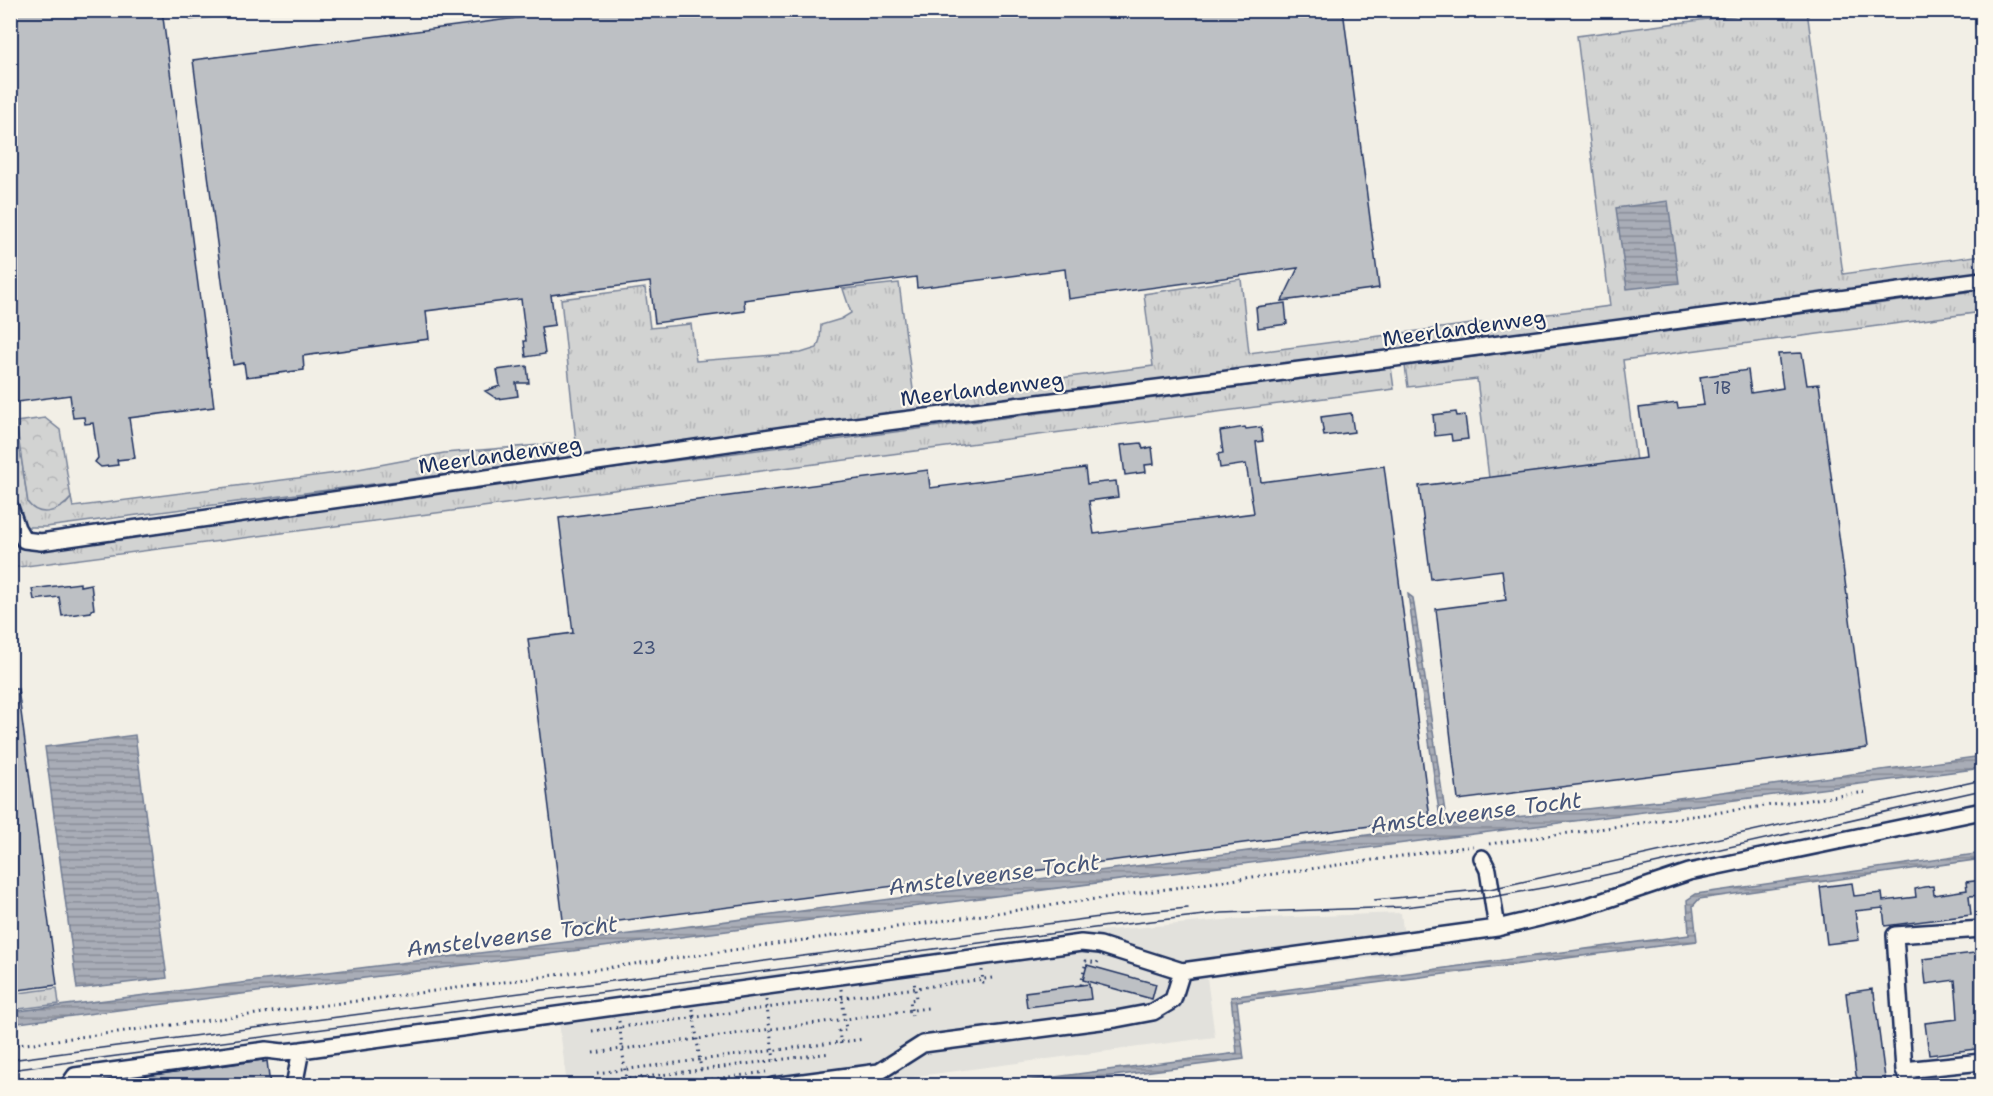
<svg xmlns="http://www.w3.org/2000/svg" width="1993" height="1096" font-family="'Shantell Sans',sans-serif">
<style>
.built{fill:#e2e1dc}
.grass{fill:url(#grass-tufts);stroke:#768198;stroke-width:1.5}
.forest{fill:url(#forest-crowns);stroke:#768198;stroke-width:1.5}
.water{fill:url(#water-rules);stroke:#707b93;stroke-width:1.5}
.building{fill:#bdc0c4;stroke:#1b2f5e;stroke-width:1.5}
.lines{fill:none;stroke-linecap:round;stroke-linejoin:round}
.minor-casing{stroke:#1b2f5e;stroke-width:20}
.path{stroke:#1b2f5e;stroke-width:3;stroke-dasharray:1.5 4.5;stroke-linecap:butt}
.minor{stroke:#fbf7ec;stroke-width:15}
.tram{stroke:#1b2f5e;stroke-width:1.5}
.labels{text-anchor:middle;stroke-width:4.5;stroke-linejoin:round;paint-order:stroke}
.number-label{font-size:18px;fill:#445378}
.street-label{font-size:21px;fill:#1b2f5e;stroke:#fbf7ec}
.water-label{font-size:22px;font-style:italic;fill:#465579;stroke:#fbf7ec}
</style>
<defs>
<pattern id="grass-tufts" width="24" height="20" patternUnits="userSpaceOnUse" patternTransform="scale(1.5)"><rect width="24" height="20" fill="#d2d3d2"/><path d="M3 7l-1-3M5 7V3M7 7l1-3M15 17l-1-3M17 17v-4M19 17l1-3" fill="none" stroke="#b4b5b7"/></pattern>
<pattern id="forest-crowns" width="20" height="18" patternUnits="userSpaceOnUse" patternTransform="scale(1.5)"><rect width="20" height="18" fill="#d2d3d2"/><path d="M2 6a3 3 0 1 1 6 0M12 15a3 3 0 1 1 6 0" fill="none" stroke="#b4b5b7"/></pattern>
<pattern id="water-rules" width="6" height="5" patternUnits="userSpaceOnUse" patternTransform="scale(1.5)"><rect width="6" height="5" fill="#a9adb7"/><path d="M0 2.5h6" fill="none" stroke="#898d98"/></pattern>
</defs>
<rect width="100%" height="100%" fill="#f2efe6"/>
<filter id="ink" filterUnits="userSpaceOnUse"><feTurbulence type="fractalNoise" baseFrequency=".0167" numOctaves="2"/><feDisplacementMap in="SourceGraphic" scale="12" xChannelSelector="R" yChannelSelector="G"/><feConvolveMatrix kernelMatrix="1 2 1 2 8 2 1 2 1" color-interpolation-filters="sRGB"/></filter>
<g filter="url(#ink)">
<!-- built -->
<path class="built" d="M1401,913L1406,953L1207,978L1215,1037L842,1086L567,1085L557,1006L691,984L1099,931L1235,919Z"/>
<!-- grass -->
<path class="grass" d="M1770,11H1807L1843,274L1982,255V273L46,527H28L17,521L10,499V423L16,422L28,503L66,504L71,498L73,507L337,473L444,453L576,442L561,299L645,288L650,328L691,324L696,361L801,353L817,348L820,339L821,325L841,319L851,313L843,289L899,283L914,397L1153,366L1144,294L1241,279L1249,353L1610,306L1577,36Z
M1982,290V312L1623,360L1637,469L1490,486L1477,379L1408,387L1405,366Z
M1391,367L1394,389L11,568L10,536L24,544L47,543Z
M57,988L59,1004L11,1010V994Z"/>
<!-- forest -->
<path class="forest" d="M45,418L60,430L71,498C60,511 40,519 28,503L16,422Z"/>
<!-- water -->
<path class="water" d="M189,10H262V11L190,20Z
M1668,201L1679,283L1627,289L1616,208Z
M1408,594L1413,598L1447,825L1664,800L1982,756V768L11,1024V1012L653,931L1441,825Z
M135,735L167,978L77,989L45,747Z
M1982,853V859L1699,899L1693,906L1697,941L1237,1001L1244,1059L1043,1085H994L1237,1053L1231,997L1689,935L1687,900L1696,894Z"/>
<!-- building -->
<path class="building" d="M10,10H162L214,407L129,418L135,458L117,460L118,465L101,467L95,462L98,458L93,423L85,424L84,417L73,418L70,395L10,403Z
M525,10H1343L1379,288L1282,301L1298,268L1068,299L1065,269L917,288L916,277L744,300L745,311L655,323L650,282L551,295L555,325L541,327L545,354L526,357L524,341H526L521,299L426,311L429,339L303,356L304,370L246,377L244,363L233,365L193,60L525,17Z
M1285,303L1287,324L1258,328L1256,307Z
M1802,353L1807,385L1819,384L1867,748L1458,800L1436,609L1506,600L1502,570L1431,579L1419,486L1646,458L1639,408L1677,403L1678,408L1704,405L1700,377L1748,370L1751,393L1783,388L1778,354Z
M527,366L529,383H516L518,396L497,399L485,391L500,386L497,370Z
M1456,412L1457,416L1465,415L1468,439L1452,441L1451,434L1435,436L1433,415Z
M1351,413L1354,432L1324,436L1321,417Z
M1245,427L1246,429L1261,427L1263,441L1256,442L1261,482L1384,466L1430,818L988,877V874L564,928L528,639L573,633L559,518L928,470L930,488L1085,468L1087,484L1116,481L1118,497L1089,501L1094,534L1254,513L1246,464L1220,468L1218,454L1223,453L1220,431Z
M1141,443L1143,449L1152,447L1154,464L1145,465L1146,472L1125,475L1121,445Z
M80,583V586L91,584L94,609L91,610V612L62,616L59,597L34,600L32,589Z
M10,689H18L57,985L10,991Z
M1983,880V895L1969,896L1971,915L1885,926L1883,908L1855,911L1859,940L1827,944L1820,887L1852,883L1854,896L1882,893L1883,901L1916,897L1915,889L1924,887L1933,886L1934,895L1967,890L1966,882Z
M1983,952V977H1980L1983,997V1048L1929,1055L1925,1023L1958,1019L1957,1004L1955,980L1926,984L1923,959Z
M1087,965L1156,984L1152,999L1083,980Z
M1089,984L1091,999L1027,1007L1025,992Z
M1872,989V993H1874L1886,1086H1861L1856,1075L1846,993Z
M263,1060V1062L267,1061L270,1086H110L109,1081Z"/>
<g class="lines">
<!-- minor casing -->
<g class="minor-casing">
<path id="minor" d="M10,507L17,528L24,540L41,542L792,434L1395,358L1982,280
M1482,858L1488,870L1497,928
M1904,1070L1982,1062
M68,1086L75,1076L266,1050L283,1052L301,1050L1081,943L1100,945L1182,971L1497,928L1585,907L1689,872L1982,811
M294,1086L301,1050
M773,1086L879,1072L923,1044L1116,1019L1153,1012L1173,1000L1182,971
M1911,1086L1904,1070L1895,935L1982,929"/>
</g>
<!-- path -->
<path class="path" d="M1489,844L1867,792
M982,970L983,986
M1081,985L1086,961L1097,963L1099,960
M841,989L846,1030L839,1031L841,1046
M766,1000L774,1060
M693,1009L701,1070
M912,1016L910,1000L916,999L914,980
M619,1021L626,1080
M592,1031L992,978
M10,1046L534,978L1473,846
M593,1053L928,1008
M597,1073L864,1039
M720,1078L721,1086
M599,1083L831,1053
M664,1086L766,1072"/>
<!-- minor -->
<use href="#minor" class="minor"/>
<!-- tram -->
<path class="tram" d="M1374,900L1490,889L1982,780
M10,1060L1115,915L1188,908
M10,1070L1117,925L1222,913L1404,907L1492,897L1570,883L1982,790"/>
</g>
</g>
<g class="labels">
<!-- number labels -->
<g class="number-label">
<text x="1722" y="394">1B</text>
<text x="644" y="654">23</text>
</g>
<!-- street labels -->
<g class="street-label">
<text transform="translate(1464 328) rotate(-8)" y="7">Meerlandenweg</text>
<text transform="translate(982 389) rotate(-7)" y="7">Meerlandenweg</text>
<text transform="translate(500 455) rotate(-8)" y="7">Meerlandenweg</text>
</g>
<!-- water labels -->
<g class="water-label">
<text transform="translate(1476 812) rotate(-7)" y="8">Amstelveense Tocht</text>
<text transform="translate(994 874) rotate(-7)" y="8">Amstelveense Tocht</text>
<text transform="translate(512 936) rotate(-7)" y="8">Amstelveense Tocht</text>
</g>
</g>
<!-- margin -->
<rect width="1993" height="1096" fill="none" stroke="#fbf7ec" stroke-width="36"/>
<rect x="18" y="18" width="1957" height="1060" fill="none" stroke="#1b2f5e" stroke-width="2" filter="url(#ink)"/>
</svg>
